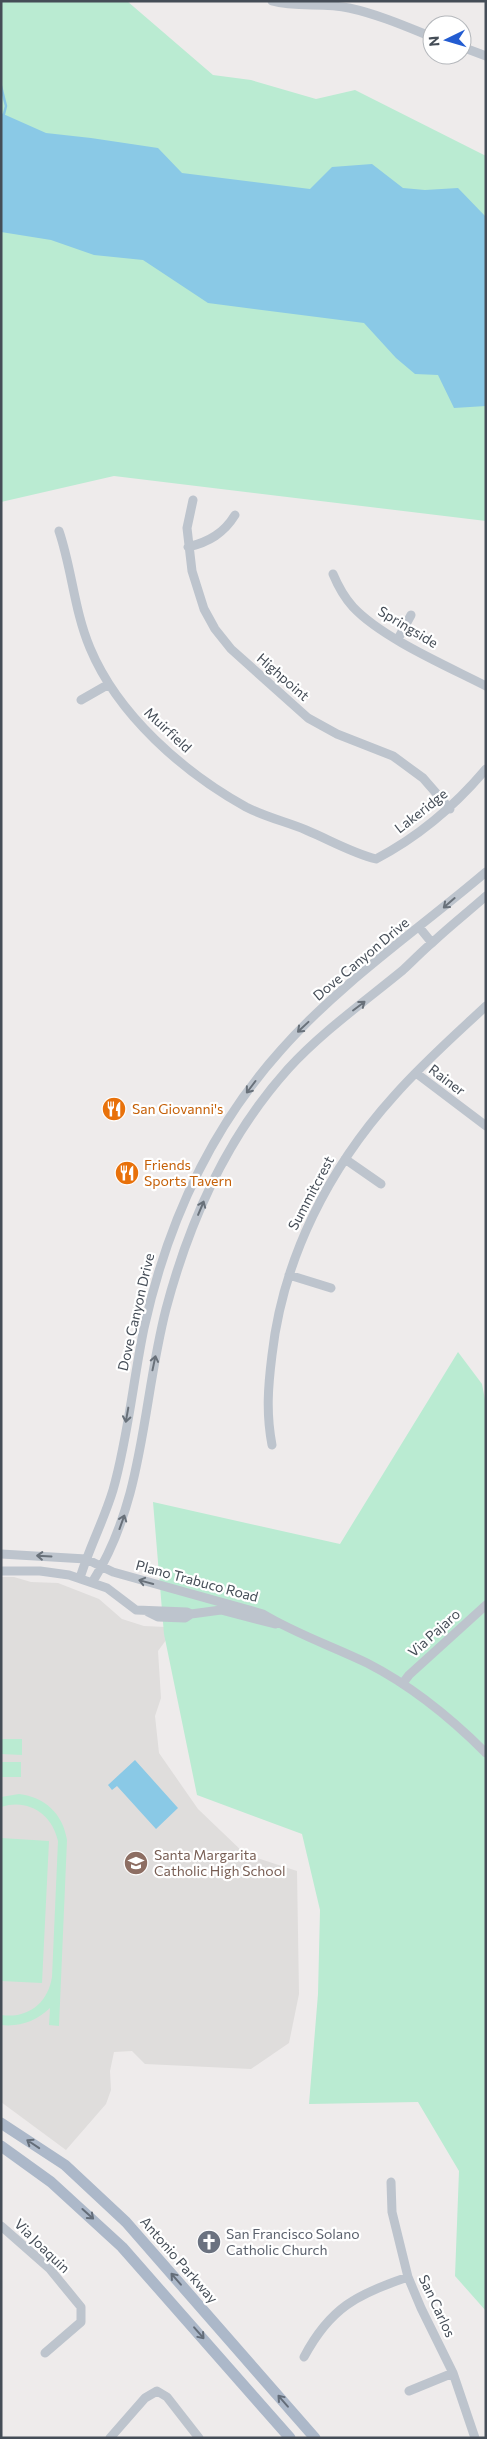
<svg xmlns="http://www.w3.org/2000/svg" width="487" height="2439" font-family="Commissioner,sans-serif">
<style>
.education{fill:#dfdddc}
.green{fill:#baebd2}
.water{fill:#8ac9e6}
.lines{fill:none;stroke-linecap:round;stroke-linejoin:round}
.stream{stroke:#8ac9e6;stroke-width:2.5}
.minor{stroke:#bdc4cd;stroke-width:9}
.major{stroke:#acb8c9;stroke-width:11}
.oneway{stroke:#69717a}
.oneway2{stroke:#646d79}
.labels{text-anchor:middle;stroke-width:4.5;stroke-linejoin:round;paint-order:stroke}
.street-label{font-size:14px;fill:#454d57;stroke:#fff}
.food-label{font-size:14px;fill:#c56008;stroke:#fff;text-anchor:start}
.education-label{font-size:14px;fill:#785e54;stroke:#fff;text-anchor:start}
.worship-label{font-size:14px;fill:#5b616d;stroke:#fff;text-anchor:start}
</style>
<rect width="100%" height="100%" fill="#eeebeb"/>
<!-- education -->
<path class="education" d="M1,1577H14L31,1582L58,1583L99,1599L122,1619L144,1626L166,1627L169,1636L158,1651L161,1698L155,1716L159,1753L198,1809L245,1854L297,1871L299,1994L289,2043L251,2069L145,2064L132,2051L114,2052L110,2071L111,2090L106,2104L66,2150L1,2102Z"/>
<!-- green -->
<path class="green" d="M1,1H127L213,75L251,80L316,99L355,90L486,156V521L114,476L1,502Z
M458,1352L482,1384L486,1405V2311L455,2276L459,2171L418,2102L309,2104L318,1994L320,1910L302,1834L197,1795L164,1634L153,1502L340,1544Z
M1,1739H22V1755L1,1754Z
M1,1762H21V1777H1Z
M19,1794C45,1797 63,1814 67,1840L59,2026L49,2025L50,2008C36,2021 21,2027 1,2025V2015C28,2019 48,2003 52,1977L58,1841C52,1814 28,1798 1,1807V1797Z
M1,1838L49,1841L42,1983L1,1981Z"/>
<!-- water -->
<path class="water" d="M1,113L46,133L91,138L158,148L182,173L310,189L332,167L372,164L403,188L425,190L458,188L486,217V406L454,408L438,375L415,374L396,358L364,323L208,303L143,260L94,255L51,240L1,232Z
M135,1760L178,1808L156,1829L117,1786L112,1790L108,1785Z"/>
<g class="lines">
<!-- stream -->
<path class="stream" d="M1,86L6,106L4,114"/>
<!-- minor -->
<path class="minor" d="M272,1C297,8 323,2 349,8C377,14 405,26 432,37
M462,47L486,56
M193,500L187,528L192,571L204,609L215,629L231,649L308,718L337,734L393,756L423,778L450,809
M59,531C72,569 74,610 90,648C118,715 183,772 246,807C265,817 287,822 306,830C330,840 352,853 376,859C420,836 454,807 486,769
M188,547C209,542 224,533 235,515
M333,574C338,586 344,597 353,607C382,638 447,666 486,686
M398,639L411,615
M81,700L109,684
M419,927L432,943
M416,1073L486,1126
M345,1159L381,1184
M289,1275L331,1288
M272,1445C266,1413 268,1387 272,1355C283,1258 329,1168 394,1096C422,1064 455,1035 486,1006
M1,1554L86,1559L113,1572L263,1614C296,1634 332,1646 367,1663C410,1685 451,1718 486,1753
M1,1571H40L69,1575L107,1588L136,1610L187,1612L191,1614
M80,1578C89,1548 104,1520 113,1490C128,1438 133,1381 144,1328C167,1224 210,1129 281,1050C341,982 418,930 486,872
M93,1581C145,1498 142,1402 166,1309C189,1222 227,1137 288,1069C322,1032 364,1002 403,970C413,961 422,951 433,942C450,926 468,912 486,896
M148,1612L158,1617L185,1618L191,1614L221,1610L275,1624
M403,1683L409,1675L486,1605
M391,2182L392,2212L408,2277L421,2308L453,2373L475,2438
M1,2226L49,2268L81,2307V2322L45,2353
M304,2357C330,2308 357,2294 408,2277
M409,2391L453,2373
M110,2438L145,2398L157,2391L167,2397L199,2438"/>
<!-- major -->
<path class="major" d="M1,2123L65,2165L126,2222L315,2438
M1,2146L51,2182L122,2247L290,2438"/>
</g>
<!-- one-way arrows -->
<defs><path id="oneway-shaft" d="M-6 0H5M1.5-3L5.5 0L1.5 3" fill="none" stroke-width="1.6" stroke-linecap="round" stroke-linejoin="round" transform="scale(1.25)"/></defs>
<g class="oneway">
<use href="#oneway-shaft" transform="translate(449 903) rotate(139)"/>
<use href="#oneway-shaft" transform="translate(359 1006) rotate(-37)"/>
<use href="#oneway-shaft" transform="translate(303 1027) rotate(137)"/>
<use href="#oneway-shaft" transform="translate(251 1087) rotate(127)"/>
<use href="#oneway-shaft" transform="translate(201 1208) rotate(-67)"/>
<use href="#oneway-shaft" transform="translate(154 1363) rotate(-78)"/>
<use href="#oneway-shaft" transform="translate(127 1415) rotate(100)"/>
<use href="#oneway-shaft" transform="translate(122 1522) rotate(-70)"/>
<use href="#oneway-shaft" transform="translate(44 1556) rotate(-177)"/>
<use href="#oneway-shaft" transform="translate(146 1582) rotate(-165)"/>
</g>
<g class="oneway2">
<use href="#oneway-shaft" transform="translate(33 2144) rotate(-146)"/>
<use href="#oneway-shaft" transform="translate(88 2214) rotate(42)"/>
<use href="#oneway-shaft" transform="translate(176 2279) rotate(-131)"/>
<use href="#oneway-shaft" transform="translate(199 2333) rotate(49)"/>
<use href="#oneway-shaft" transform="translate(283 2401) rotate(-131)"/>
</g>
<!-- icons -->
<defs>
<g id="restaurant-disc" transform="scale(1.25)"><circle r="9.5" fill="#e8710a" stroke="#fff"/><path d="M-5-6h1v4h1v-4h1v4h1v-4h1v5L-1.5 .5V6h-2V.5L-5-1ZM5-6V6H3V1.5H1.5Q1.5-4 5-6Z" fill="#fff"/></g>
<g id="school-disc" transform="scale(1.25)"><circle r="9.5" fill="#8d6e63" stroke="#fff"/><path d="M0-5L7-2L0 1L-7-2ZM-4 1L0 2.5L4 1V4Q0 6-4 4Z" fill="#fff"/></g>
<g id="church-disc" transform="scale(1.25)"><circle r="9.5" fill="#6b7280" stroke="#fff"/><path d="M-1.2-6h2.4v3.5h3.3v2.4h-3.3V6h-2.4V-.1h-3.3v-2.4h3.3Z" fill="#fff"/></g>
</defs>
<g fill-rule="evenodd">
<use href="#restaurant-disc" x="114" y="1109"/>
<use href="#restaurant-disc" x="127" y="1173"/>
<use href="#school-disc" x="136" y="1863"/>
<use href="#church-disc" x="209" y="2242"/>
</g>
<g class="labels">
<!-- street labels -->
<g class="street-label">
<text transform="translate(408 627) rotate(31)" y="5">Springside</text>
<text transform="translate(283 677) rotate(41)" y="5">Highpoint</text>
<text transform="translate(168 730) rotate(43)" y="5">Muirfield</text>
<text transform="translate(421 811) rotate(-38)" y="5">Lakeridge</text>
<text transform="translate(361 959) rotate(-40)" y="5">Dove Canyon Drive</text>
<text transform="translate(447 1080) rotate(37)" y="5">Rainer</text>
<text transform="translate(311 1193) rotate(-62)" y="5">Summitcrest</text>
<text transform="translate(136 1312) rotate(-77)" y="5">Dove Canyon Drive</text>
<text transform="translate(197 1581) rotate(15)" y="5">Plano Trabuco Road</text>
<text transform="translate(434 1633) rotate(-42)" y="5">Via Pajaro</text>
<text transform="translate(42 2246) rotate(44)" y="5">Via Joaquin</text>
<text transform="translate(179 2260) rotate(49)" y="5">Antonio Parkway</text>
<text transform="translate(437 2306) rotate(65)" y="5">San Carlos</text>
</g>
<!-- food labels -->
<g class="food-label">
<text x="132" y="1114">San Giovanni's</text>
<text x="144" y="1170">Friends<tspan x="144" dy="16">Sports Tavern</tspan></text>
</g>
<!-- education labels -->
<g class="education-label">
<text x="154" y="1860">Santa Margarita<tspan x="154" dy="16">Catholic High School</tspan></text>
</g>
<!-- worship labels -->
<g class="worship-label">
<text x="226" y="2239">San Francisco Solano<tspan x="226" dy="16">Catholic Church</tspan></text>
</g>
</g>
<!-- border -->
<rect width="487" height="2439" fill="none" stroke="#454d57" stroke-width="5"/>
<!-- north arrow -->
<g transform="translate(447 40) rotate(265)"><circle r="24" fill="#ffffff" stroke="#b5b8bc"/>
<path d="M0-4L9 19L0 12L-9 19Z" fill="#235cd1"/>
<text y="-8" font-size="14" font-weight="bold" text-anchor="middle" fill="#454d57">N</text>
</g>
</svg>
